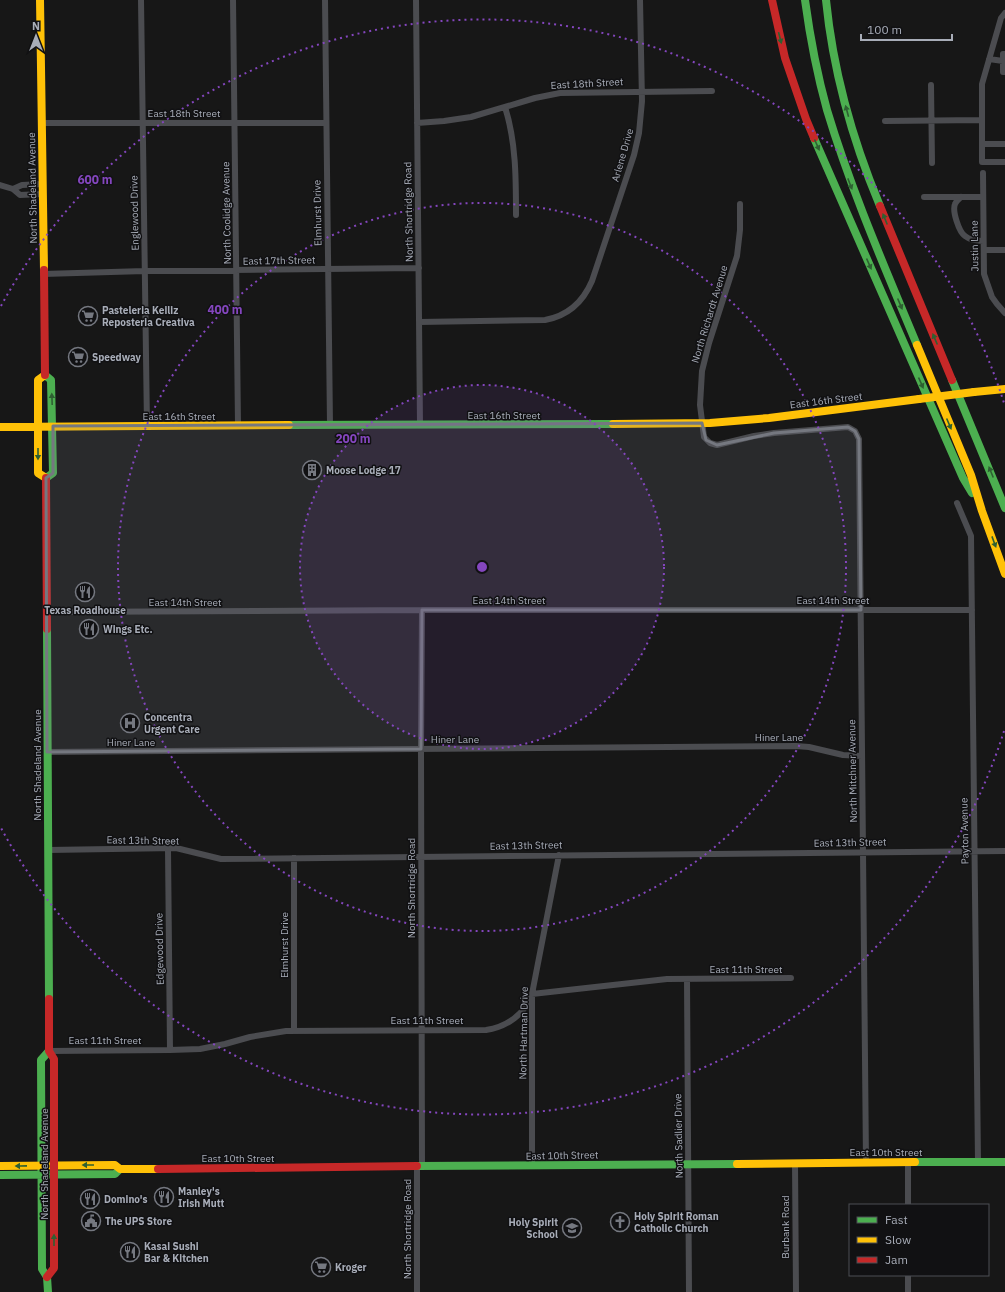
<svg xmlns="http://www.w3.org/2000/svg" width="1005" height="1292" font-family="'IBM Plex Sans',sans-serif">
<style>
.lines{fill:none;stroke-linecap:round;stroke-linejoin:round}
.street{stroke:#4b4c50;stroke-width:6}
.fast{stroke:#4caf50;stroke-width:8}
.slow{stroke:#ffc107;stroke-width:8}
.jam{stroke:#c62828;stroke-width:8}
.slow-bridge{stroke:#ffc107;stroke-width:8}
.oneway{fill:#2e6032}
.marked{fill:#757880;fill-opacity:0.2;stroke:#757880;stroke-width:3;stroke-linejoin:round}
.ring{fill:none;stroke:#8446be;stroke-width:2;stroke-dasharray:2 4}
.labels{text-anchor:middle;stroke-width:3;stroke-linejoin:round;paint-order:stroke}
.street-label{font-size:10px;fill:#a8adb8;stroke:#111113}
.poi-label{font-size:10px;font-weight:bold;fill:#a8adb8;stroke:#111113;text-anchor:start}
.centre{fill:#8446be;stroke:#111113;stroke-width:2}
.ring-label{font-size:12px;text-anchor:middle;font-weight:bold;fill:#8446be;stroke:#111113;stroke-width:3;stroke-linejoin:round;paint-order:stroke}
</style>
<rect width="100%" height="100%" fill="#171717"/>
<g class="lines">
<!-- street -->
<path class="street" d="M141,0L147,426
M233,0L238,425
M325,0L330,425
M416,0L420,425
M1005,13L1001,18L982,84V162H1005
M989,59L1003,61V54H1005
M1003,61V72H1005
M931,85L932,163
M505,107C516,142 516,178 516,215
M885,121L982,120
M41,123H326
M417,123L444,121L471,117L535,98L560,93L712,91
M982,144H1005
M983,173L984,274L992,297L997,304L1005,313
M0,185L13,189L20,195L42,194
M13,189L22,185L42,184
M924,197H983
M961,197C959,199 956,201 955,204C952,211 959,232 965,236C970,240 978,241 983,241
M740,204V230L737,256L709,343L702,371L700,405L704,437L710,443L717,445L754,436L774,433L848,427L855,431L859,439L866,1162
M984,250H1005
M43,274L145,271L419,268
M419,322L545,320C567,316 583,302 592,281L634,155L639,133L642,101L640,0
M957,503L971,536L978,1162
M422,610L421,749L422,1166
M46,612L422,610H972
M47,752L796,746L809,747L843,755L862,756
M168,849L170,1050
M48,850L176,848L221,859L1005,851
M294,858V1031
M687,979L689,1292
M49,1051L170,1050L200,1049L225,1044L250,1037L286,1031L486,1030C507,1027 525,1014 532,994L667,979L791,978
M908,1162V1205
M795,1163L796,1292
M532,1165V994L559,855
M417,1166V1292
M908,1275V1292"/>
<!-- fast -->
<path class="fast" d="M805,0C810,37 817,74 827,110C851,190 885,268 917,345
M826,0C833,71 852,139 880,206
M814,138L963,478L972,493
M45,375L51,380L53,473L46,478
M952,380L1005,508
M289,425L613,424
M47,629L49,999
M915,1162H1005
M417,1166L737,1164
M0,1175L115,1174L120,1169
M48,1292L47,1277L42,1269L41,1060L49,1051"/>
<!-- slow -->
<path class="slow" d="M40,0L44,270
M917,345L971,475L982,511L1005,574
M45,375L38,380V473L46,478
M974,392L1005,389
M613,424L710,423L769,418L919,399
M0,427L289,425
M737,1164L915,1162
M0,1166L115,1165L120,1169H158"/>
<!-- jam -->
<path class="jam" d="M772,0L785,58L806,119L814,138
M880,206L952,380
M44,270L45,375
M46,478L47,629
M158,1169L417,1166
M47,1277L54,1268V1059L49,1051V999"/>
<!-- slow-bridge -->
<path class="slow-bridge" d="M919,399L974,392"/>
</g>
<!-- one-way arrows -->
<defs><path id="oneway-solid" d="M-6-.8H1V-3.2L6.5 0L1 3.2V.8H-6Z"/></defs>
<g class="oneway">
<use href="#oneway-solid" transform="translate(780 38) rotate(76)"/>
<use href="#oneway-solid" transform="translate(847 111) rotate(-105)"/>
<use href="#oneway-solid" transform="translate(817 145) rotate(66)"/>
<use href="#oneway-solid" transform="translate(850 184) rotate(69)"/>
<use href="#oneway-solid" transform="translate(885 219) rotate(-112)"/>
<use href="#oneway-solid" transform="translate(869 264) rotate(66)"/>
<use href="#oneway-solid" transform="translate(900 304) rotate(67)"/>
<use href="#oneway-solid" transform="translate(935 339) rotate(-113)"/>
<use href="#oneway-solid" transform="translate(921 383) rotate(66)"/>
<use href="#oneway-solid" transform="translate(52 399) rotate(-92)"/>
<use href="#oneway-solid" transform="translate(949 424) rotate(67)"/>
<use href="#oneway-solid" transform="translate(38 454) rotate(90)"/>
<use href="#oneway-solid" transform="translate(991 472) rotate(-112)"/>
<use href="#oneway-solid" transform="translate(994 542) rotate(70)"/>
<use href="#oneway-solid" transform="translate(88 1165) rotate(180)"/>
<use href="#oneway-solid" transform="translate(21 1166) rotate(179)"/>
<use href="#oneway-solid" transform="translate(54 1240) rotate(-90)"/>
</g>
<!-- marked area -->
<path class="marked" d="M702,423L706,440L717,445L774,433L848,427L855,431L859,439L861,610H422L421,749L47,752L46,478L53,473V426Z"/>
<!-- distance rings -->
<circle cx="482" cy="567" r="182" fill="#8446be" fill-opacity=".12"/>
<g class="ring">
<circle cx="482" cy="567" r="182"/>
<circle cx="482" cy="567" r="364"/>
<path d="M1004 731A547 547 0 0 1 1 828M1 306A547 547 0 0 1 1004 403"/>
</g>
<!-- icons -->
<defs>
<g id="supermarket-ring" transform="scale(1)"><circle r="9.5" fill="#111113" stroke="#757880" stroke-width="1.5"/><path d="M-6-5.5h2.5l.6 2H6L4.5 2H-2.5L-4.4-4H-6ZM-1.5 3.2a1.3 1.3 0 1 0 .1 0ZM3 3.2a1.3 1.3 0 1 0 .1 0Z" fill="#757880"/></g>
<g id="building-ring" transform="scale(1)"><circle r="9.5" fill="#111113" stroke="#757880" stroke-width="1.5"/><path d="M-4-6H4V6H1V3H-1V6H-4ZM-2.5-4.3h1.7v1.8h-1.7ZM.8-4.3h1.7v1.8H.8ZM-2.5-1h1.7V.8h-1.7ZM.8-1h1.7V.8H.8Z" fill="#757880"/></g>
<g id="restaurant-ring" transform="scale(1)"><circle r="9.5" fill="#111113" stroke="#757880" stroke-width="1.5"/><path d="M-5-6h1v4h1v-4h1v4h1v-4h1v5L-1.5 .5V6h-2V.5L-5-1ZM5-6V6H3V1.5H1.5Q1.5-4 5-6Z" fill="#757880"/></g>
<g id="hospital-ring" transform="scale(1)"><circle r="9.5" fill="#111113" stroke="#757880" stroke-width="1.5"/><path d="M-5-5h3v3.5h4V-5h3V5h-3V1.5h-4V5h-3Z" fill="#757880"/></g>
<g id="civic-ring" transform="scale(1)"><circle r="9.5" fill="#111113" stroke="#757880" stroke-width="1.5"/><path d="M-.6-6.5H3V-4.5H.6V-3L4-1V1h2V6H-6V1h2V-1L-.6-3ZM-1.2 2.5V6h2.4V2.5Z" fill="#757880"/></g>
<g id="church-ring" transform="scale(1)"><circle r="9.5" fill="#111113" stroke="#757880" stroke-width="1.5"/><path d="M-1.2-6h2.4v3.5h3.3v2.4h-3.3V6h-2.4V-.1h-3.3v-2.4h3.3Z" fill="#757880"/></g>
<g id="school-ring" transform="scale(1)"><circle r="9.5" fill="#111113" stroke="#757880" stroke-width="1.5"/><path d="M0-5L7-2L0 1L-7-2ZM-4 1L0 2.5L4 1V4Q0 6-4 4Z" fill="#757880"/></g>
</defs>
<g fill-rule="evenodd">
<use href="#supermarket-ring" x="88" y="316"/>
<use href="#supermarket-ring" x="78" y="357"/>
<use href="#building-ring" x="312" y="470"/>
<use href="#restaurant-ring" x="85" y="592"/>
<use href="#restaurant-ring" x="89" y="629"/>
<use href="#hospital-ring" x="130" y="723"/>
<use href="#restaurant-ring" x="164" y="1197"/>
<use href="#restaurant-ring" x="90" y="1199"/>
<use href="#civic-ring" x="91" y="1221"/>
<use href="#church-ring" x="620" y="1222"/>
<use href="#school-ring" x="572" y="1228"/>
<use href="#restaurant-ring" x="130" y="1252"/>
<use href="#supermarket-ring" x="321" y="1267"/>
</g>
<g class="labels">
<!-- street labels -->
<g class="street-label">
<text transform="translate(587 83) rotate(-3)" y="4">East 18th Street</text>
<text x="184" y="117">East 18th Street</text>
<text transform="translate(622 155) rotate(-74)" y="4">Arlene Drive</text>
<text transform="translate(32 188) rotate(-91)" y="4">North Shadeland Avenue</text>
<text transform="translate(408 212) rotate(-91)" y="4">North Shortridge Road</text>
<text transform="translate(134 213) rotate(-91)" y="4">Englewood Drive</text>
<text transform="translate(226 213) rotate(-91)" y="4">North Coolidge Avenue</text>
<text transform="translate(317 213) rotate(-91)" y="4">Elmhurst Drive</text>
<text transform="translate(974 246) rotate(-91)" y="4">Justin Lane</text>
<text transform="translate(279 260) rotate(-1)" y="4">East 17th Street</text>
<text transform="translate(709 314) rotate(-73)" y="4">North Richardt Avenue</text>
<text transform="translate(826 400) rotate(-7)" y="4">East 16th Street</text>
<text x="504" y="419">East 16th Street</text>
<text x="179" y="420">East 16th Street</text>
<text x="509" y="604">East 14th Street</text>
<text x="833" y="604">East 14th Street</text>
<text x="185" y="606">East 14th Street</text>
<text x="779" y="741">Hiner Lane</text>
<text x="455" y="743">Hiner Lane</text>
<text x="131" y="746">Hiner Lane</text>
<text transform="translate(37 765) rotate(-90)" y="4">North Shadeland Avenue</text>
<text transform="translate(852 771) rotate(-91)" y="4">North Mitchner Avenue</text>
<text transform="translate(964 831) rotate(-91)" y="4">Payton Avenue</text>
<text transform="translate(143 840) rotate(1)" y="4">East 13th Street</text>
<text transform="translate(850 842) rotate(-1)" y="4">East 13th Street</text>
<text transform="translate(526 845) rotate(-1)" y="4">East 13th Street</text>
<text transform="translate(411 888) rotate(-90)" y="4">North Shortridge Road</text>
<text transform="translate(284 945) rotate(-90)" y="4">Elmhurst Drive</text>
<text transform="translate(159 949) rotate(-91)" y="4">Edgewood Drive</text>
<text x="746" y="973">East 11th Street</text>
<text x="427" y="1024">East 11th Street</text>
<text transform="translate(523 1033) rotate(-89)" y="4">North Hartman Drive</text>
<text x="105" y="1044">East 11th Street</text>
<text transform="translate(678 1136) rotate(-91)" y="4">North Sadlier Drive</text>
<text x="886" y="1156">East 10th Street</text>
<text transform="translate(562 1155) rotate(-1)" y="4">East 10th Street</text>
<text x="238" y="1162">East 10th Street</text>
<text transform="translate(44 1164) rotate(-90)" y="4">North Shadeland Avenue</text>
<text transform="translate(785 1227) rotate(-90)" y="4">Burbank Road</text>
<text transform="translate(407 1229) rotate(-90)" y="4">North Shortridge Road</text>
</g>
<!-- poi labels -->
<g class="poi-label">
<text x="102" y="314">Pasteleria Keiliz<tspan x="102" dy="12">Reposteria Creativa</tspan></text>
<text x="92" y="361">Speedway</text>
<text x="326" y="474">Moose Lodge 17</text>
<text x="85" y="614" text-anchor="middle">Texas Roadhouse</text>
<text x="103" y="633">Wings Etc.</text>
<text x="144" y="721">Concentra<tspan x="144" dy="12">Urgent Care</tspan></text>
<text x="178" y="1195">Manley's<tspan x="178" dy="12">Irish Mutt</tspan></text>
<text x="104" y="1203">Domino's</text>
<text x="634" y="1220">Holy Spirit Roman<tspan x="634" dy="12">Catholic Church</tspan></text>
<text x="105" y="1225">The UPS Store</text>
<text x="558" y="1226" text-anchor="end">Holy Spirit<tspan x="558" dy="12">School</tspan></text>
<text x="144" y="1250">Kasai Sushi<tspan x="144" dy="12">Bar &amp; Kitchen</tspan></text>
<text x="335" y="1271">Kroger</text>
</g>
</g>
<circle cx="482" cy="567" r="6" class="centre"/>
<g class="ring-label">
<text x="95" y="184">600 m</text>
<text x="225" y="314">400 m</text>
<text x="353" y="443">200 m</text>
</g>
<!-- legend -->
<rect x="849" y="1204" width="140" height="72" fill="#111113" stroke="#4d4f55"/>
<rect x="857" y="1217" width="20" height="6" fill="#4caf50" stroke="#4d4f55"/>
<text x="885" y="1224" font-size="12" fill="#a8adb8">Fast</text>
<rect x="857" y="1237" width="20" height="6" fill="#ffc107" stroke="#4d4f55"/>
<text x="885" y="1244" font-size="12" fill="#a8adb8">Slow</text>
<rect x="857" y="1257" width="20" height="6" fill="#c62828" stroke="#4d4f55"/>
<text x="885" y="1264" font-size="12" fill="#a8adb8">Jam</text>
<!-- north arrow -->
<g transform="translate(36 36)" stroke="#111113" stroke-width="3" paint-order="stroke">
<path d="M0-3L7 15L0 10L-7 15Z" fill="#a8adb8"/>
<text y="-6" font-size="11" font-weight="bold" text-anchor="middle" fill="#a8adb8">N</text>
</g>
<!-- scale -->
<path d="M861 34v6h91v-6" fill="none" stroke="#a8adb8" stroke-width="2"/>
<text x="867" y="34" font-size="12" fill="#a8adb8" stroke="#111113" stroke-width="3" paint-order="stroke">100 m</text>
</svg>
